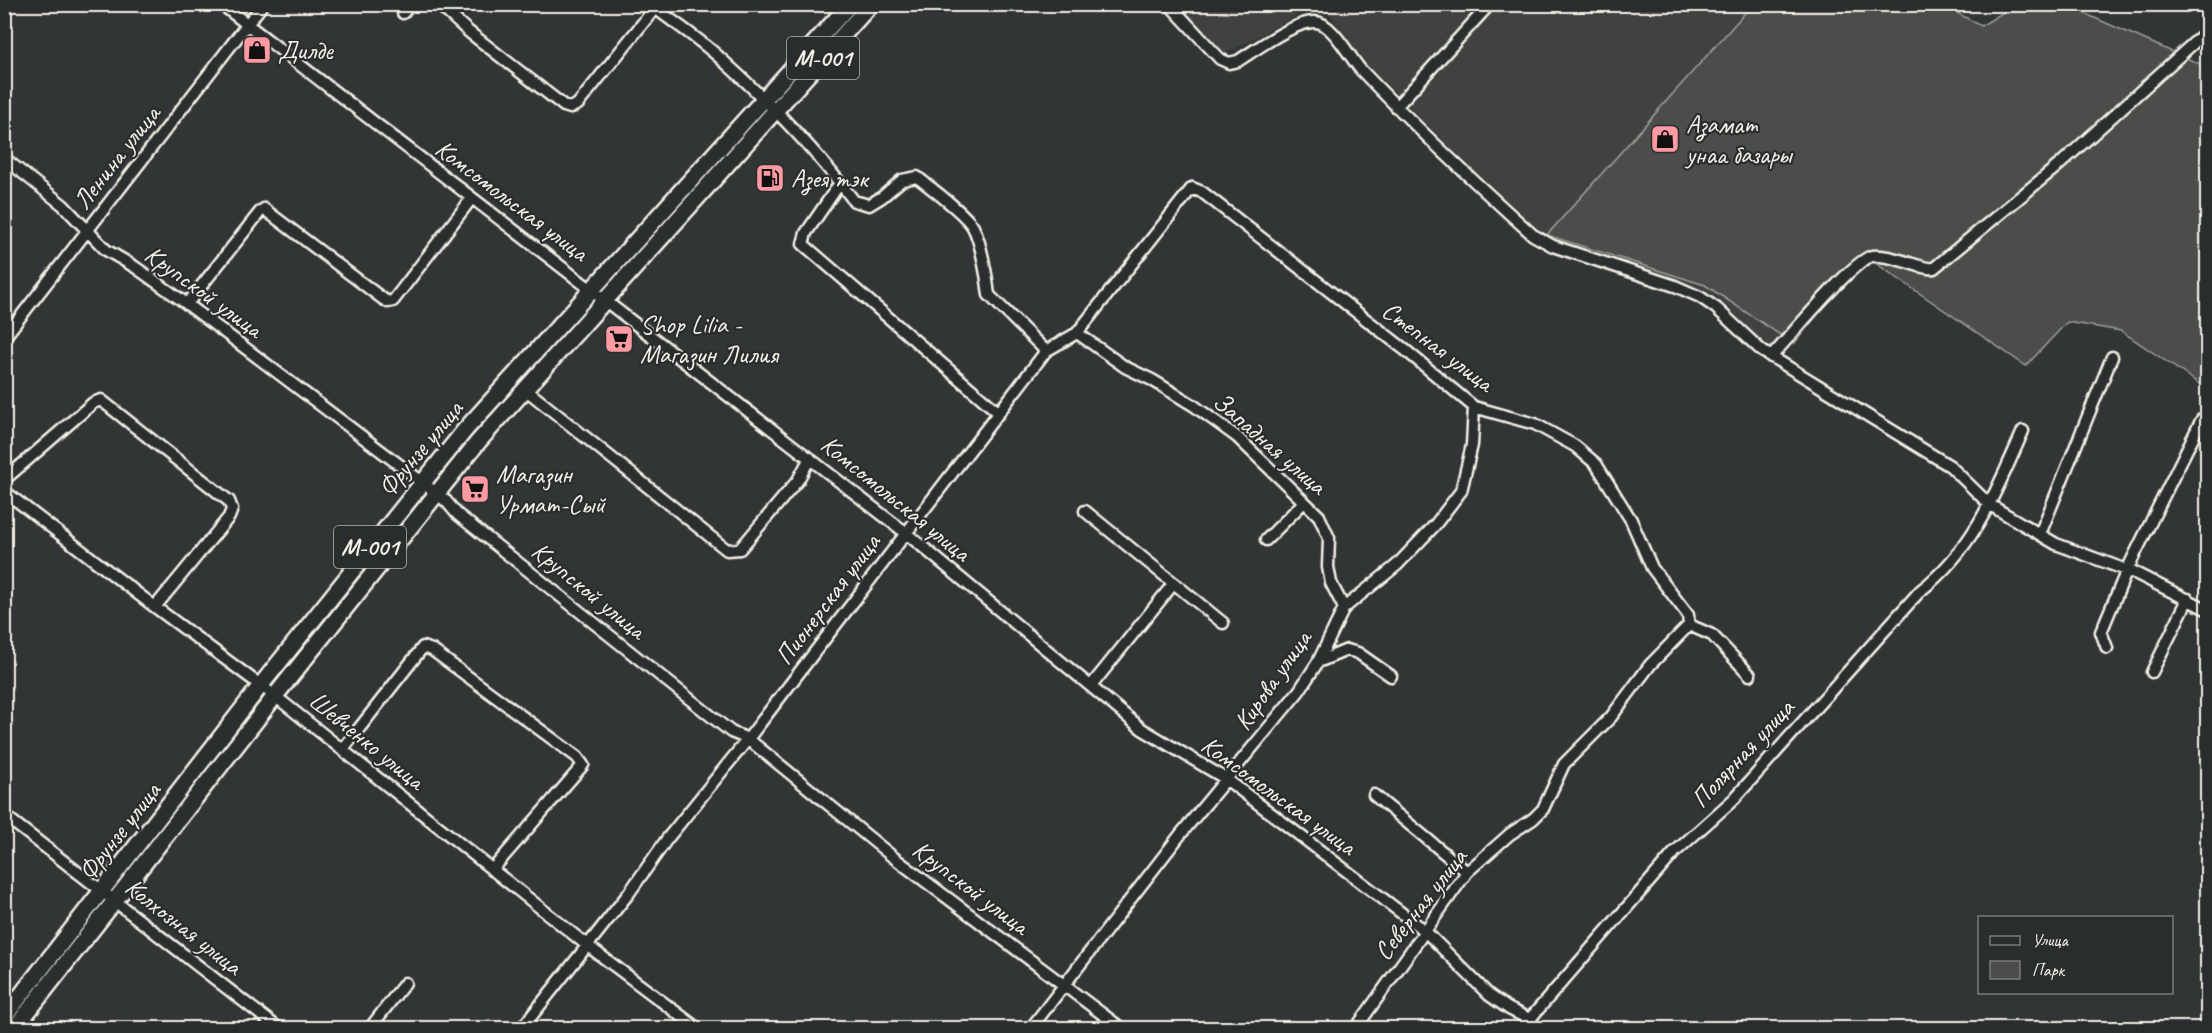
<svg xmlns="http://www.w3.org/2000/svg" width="2212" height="1033" font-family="Caveat,sans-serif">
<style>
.built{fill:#404242}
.green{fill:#4b4d4c;stroke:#a09f9a;stroke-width:1.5}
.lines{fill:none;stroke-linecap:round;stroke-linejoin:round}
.street-casing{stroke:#f4f1e8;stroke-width:15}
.primary-casing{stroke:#f4f1e8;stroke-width:20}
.street{stroke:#2a2d2e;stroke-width:10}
.primary{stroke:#2a2d2e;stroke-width:15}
.labels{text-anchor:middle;stroke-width:4.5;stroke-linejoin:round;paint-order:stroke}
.shield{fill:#2a2d2e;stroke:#b7b6b0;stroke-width:1.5}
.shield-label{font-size:24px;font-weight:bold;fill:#f4f1e8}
.poi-label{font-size:26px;fill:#f4f1e8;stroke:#2a2d2e;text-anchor:start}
.street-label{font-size:26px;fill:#f4f1e8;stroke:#2a2d2e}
</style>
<rect width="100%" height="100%" fill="#323535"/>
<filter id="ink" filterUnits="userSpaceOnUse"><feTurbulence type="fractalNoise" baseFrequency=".0167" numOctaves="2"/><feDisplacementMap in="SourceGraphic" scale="12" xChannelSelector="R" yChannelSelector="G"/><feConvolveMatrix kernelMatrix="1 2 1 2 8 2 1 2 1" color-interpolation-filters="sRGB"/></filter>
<g filter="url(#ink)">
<!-- built -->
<path class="built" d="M1177,5H1316L1223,55Z
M1323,5H1921L1933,186L1769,348L1715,295L1531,227L1367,65Z"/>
<!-- green -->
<path class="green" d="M1752,5H1943L1981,26L2015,5H2065L2207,67V389L2121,331L2067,322L2026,366L1865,256L1794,344L1705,285L1547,235Z"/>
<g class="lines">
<!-- street casing -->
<g class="street-casing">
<path id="street" d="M221,4L906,533L1142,729L1226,779L1425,931L1489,995L1509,1009L1529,1019L1538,1028
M438,4L469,32L564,106L570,108L578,104L655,8
M650,4C673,22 698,38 719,57C768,101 815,149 854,201L869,205L882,197L902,180L917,177C931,188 965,213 973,227C981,242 987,277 989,295L1046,351
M1169,4L1220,59L1229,63L1238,61C1255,50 1295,21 1315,22C1332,22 1350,58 1361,70C1416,128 1474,182 1533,235L1553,246L1675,286L1700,297L1716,308L1762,351L1950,466L1990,505L2056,544L2137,574L2208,610
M403,13L410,4
M1396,107L1490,4
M4,158L63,205L106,250L135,267L187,304L422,482L446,501L457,514L731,732L748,739L893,857L1121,1028
M840,183L806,233L803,244L999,413
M187,304L260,212L264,209L383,299L388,302L393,301L472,198
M1077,333L1125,367L1152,380L1193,405L1237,437L1319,516L1329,538L1328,567L1331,583L1344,608
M4,338L263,4
M1771,357C1788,339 1853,260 1872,256C1891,253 1924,271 1934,268L2060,164L2208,30
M525,389L727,550L740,549L798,480L810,458
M4,480L93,403L101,400L229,501L232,509L229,517L155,607
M4,491L155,607L275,696L588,946L697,1028
M1085,511L1223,623
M2040,534L2112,357
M1266,540L1304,502
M1689,625L1712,635L1750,675
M2107,648L2101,632L2127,570L2202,419
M1318,662L1347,650L1358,653L1391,676
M2152,672L2188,599
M1091,686L1174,583
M343,749L423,647L432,650L577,757L583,765L492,870
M1374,795L1467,872
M4,815L278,1028
M370,1028L405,983
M522,1028L629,893L667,839L748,739L1046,351L1077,333L1192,188L1202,192L1404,349L1474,407L1535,424L1575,446L1596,464L1631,520L1652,568L1688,615L1689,625
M1031,1028L1180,835L1299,691L1318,662L1344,608L1397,565L1435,525L1461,491L1472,445L1474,407
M1356,1028L1467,872L1510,834L1533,819L1543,809L1564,764L1611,717L1650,665L1689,625
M1522,1028L1675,852L1734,799L1920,591C1974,549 1996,492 2023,431"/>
</g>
<!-- primary casing -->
<g class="primary-casing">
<path id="primary" d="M4,1017L261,685L465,430L850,4
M15,1028L275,696L478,442L871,4"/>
</g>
<!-- street -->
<use href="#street" class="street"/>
<!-- primary -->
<use href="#primary" class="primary"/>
</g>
</g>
<!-- icons -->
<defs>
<g id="shop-square" transform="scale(1.5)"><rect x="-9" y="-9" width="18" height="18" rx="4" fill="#ff9aa2" stroke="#2a2d2e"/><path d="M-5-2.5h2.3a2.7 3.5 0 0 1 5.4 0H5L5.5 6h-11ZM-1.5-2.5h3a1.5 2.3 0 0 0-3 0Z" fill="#111"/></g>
<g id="fuel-square" transform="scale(1.5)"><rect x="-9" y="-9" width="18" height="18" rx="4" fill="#ff9aa2" stroke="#2a2d2e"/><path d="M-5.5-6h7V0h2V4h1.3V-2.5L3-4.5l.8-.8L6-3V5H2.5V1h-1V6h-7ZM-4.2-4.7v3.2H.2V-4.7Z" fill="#111"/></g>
<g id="supermarket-square" transform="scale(1.5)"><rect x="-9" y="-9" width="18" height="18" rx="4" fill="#ff9aa2" stroke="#2a2d2e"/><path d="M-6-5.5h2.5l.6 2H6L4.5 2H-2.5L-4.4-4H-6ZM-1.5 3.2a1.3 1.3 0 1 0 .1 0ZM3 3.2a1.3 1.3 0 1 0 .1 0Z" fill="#111"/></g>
</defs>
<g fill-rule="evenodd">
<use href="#shop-square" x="257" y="50"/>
<use href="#shop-square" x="1665" y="139"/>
<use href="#fuel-square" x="770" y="178"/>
<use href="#supermarket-square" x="619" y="339"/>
<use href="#supermarket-square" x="475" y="489"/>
</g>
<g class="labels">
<!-- shield labels -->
<g class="shield">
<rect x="787" y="37" width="72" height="42" rx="4.5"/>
<rect x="334" y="526" width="72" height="42" rx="4.5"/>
</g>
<g class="shield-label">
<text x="823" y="66">M-001</text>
<text x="370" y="555">M-001</text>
</g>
<!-- poi labels -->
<g class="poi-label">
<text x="278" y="59">Дилде</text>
<text x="1686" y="133">Азамат<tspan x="1686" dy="30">унаа базары</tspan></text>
<text x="791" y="187">Азея тэк</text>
<text x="640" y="333">Shop Lilia -<tspan x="640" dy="30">Магазин Лилия</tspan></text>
<text x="496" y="483">Магазин<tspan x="496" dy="30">Урмат-Сый</tspan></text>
</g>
<!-- street labels -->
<g class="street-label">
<text transform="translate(116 157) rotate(-52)" y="9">Ленина улица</text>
<text transform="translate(512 200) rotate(37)" y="9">Комсомольская улица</text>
<text transform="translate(204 291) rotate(36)" y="9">Крупской улица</text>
<text transform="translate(1438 346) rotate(37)" y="9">Степная улица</text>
<text transform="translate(1270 443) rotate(41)" y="9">Западная улица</text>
<text transform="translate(420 448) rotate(-50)" y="9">Фрунзе улица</text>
<text transform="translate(896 498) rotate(39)" y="9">Комсомольская улица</text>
<text transform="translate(589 590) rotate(39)" y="9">Крупской улица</text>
<text transform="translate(827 599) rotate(-53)" y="9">Пионерская улица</text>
<text transform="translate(1272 680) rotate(-55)" y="9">Кирова улица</text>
<text transform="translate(367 740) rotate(39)" y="9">Шевченко улица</text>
<text transform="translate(1742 753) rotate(-47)" y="9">Полярная улица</text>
<text transform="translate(1279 795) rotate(36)" y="9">Комсомольская улица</text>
<text transform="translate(119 831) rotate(-52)" y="9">Фрунзе улица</text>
<text transform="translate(971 887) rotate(37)" y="9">Крупской улица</text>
<text transform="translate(1420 904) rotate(-52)" y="9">Северная улица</text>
<text transform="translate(184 926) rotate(38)" y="9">Колхозная улица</text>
</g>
</g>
<!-- margin -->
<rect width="2212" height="1033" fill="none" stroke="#2a2d2e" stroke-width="24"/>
<rect x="12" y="12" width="2188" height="1009" fill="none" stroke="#f4f1e8" stroke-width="2" filter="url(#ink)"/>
<!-- legend -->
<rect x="1978" y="916" width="195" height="78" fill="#2a2d2e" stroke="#7b7b78" stroke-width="1.5"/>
<rect x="1990" y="936" width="30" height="9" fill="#2a2d2e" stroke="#7b7b78" stroke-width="1.5"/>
<text x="2032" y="946" font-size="18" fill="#f4f1e8">Улица</text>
<rect x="1990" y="961" width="30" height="18" fill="#4b4d4c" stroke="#7b7b78" stroke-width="1.5"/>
<text x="2032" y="976" font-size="18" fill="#f4f1e8">Парк</text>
</svg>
